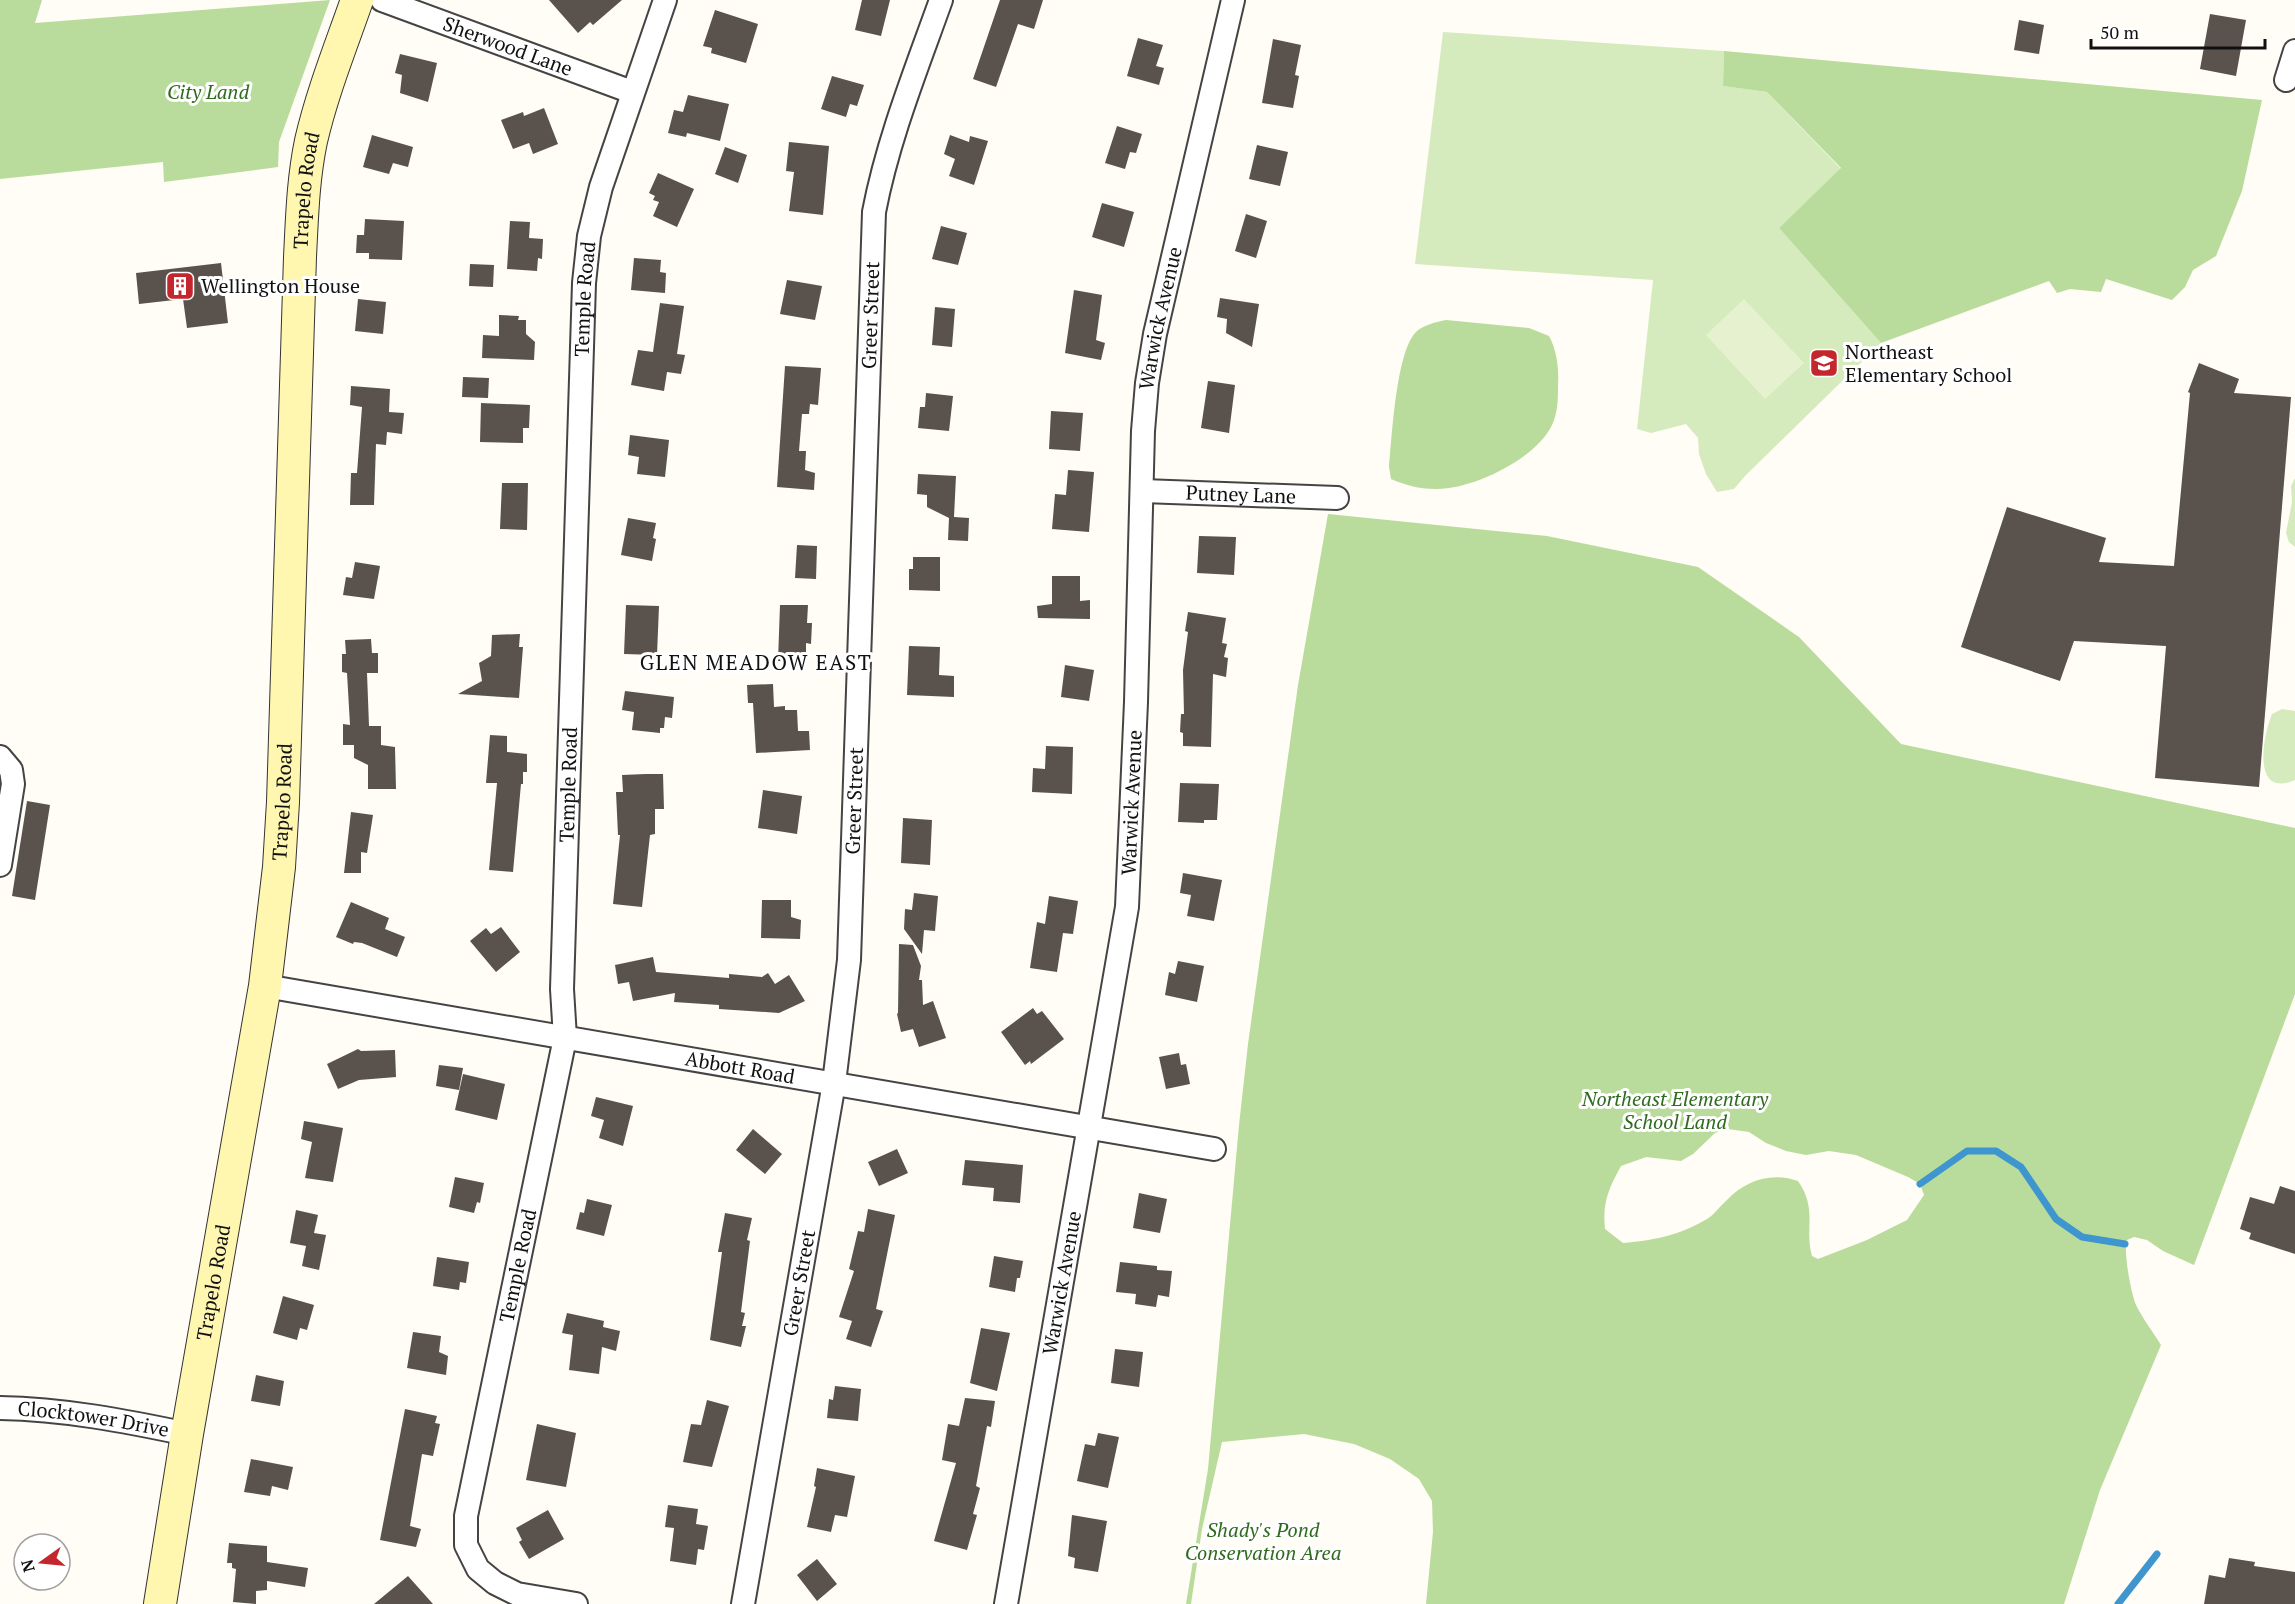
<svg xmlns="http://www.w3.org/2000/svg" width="2295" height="1604" font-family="'PT Serif',serif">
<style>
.green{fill:#d5ebbd}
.forest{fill:#b9dc9c;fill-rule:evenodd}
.pitch{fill:#e6f2cf}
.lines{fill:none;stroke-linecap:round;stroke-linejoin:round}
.stream{stroke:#3f96cf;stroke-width:7}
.building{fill:#5a524d}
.street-casing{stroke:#444;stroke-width:26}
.secondary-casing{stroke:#333;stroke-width:34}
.street{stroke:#fff;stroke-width:22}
.secondary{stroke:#fff6b0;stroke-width:32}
.labels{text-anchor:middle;stroke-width:6;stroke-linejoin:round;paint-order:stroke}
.street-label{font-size:20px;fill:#111;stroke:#fff}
.park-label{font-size:20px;font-style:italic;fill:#2f6b1f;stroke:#fff}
.poi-label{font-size:20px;fill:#111;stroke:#fff;text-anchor:start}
.neighbourhood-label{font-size:21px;letter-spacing:1.5px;fill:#111;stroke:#fff}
</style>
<rect width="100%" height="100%" fill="#fffdf5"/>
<!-- green -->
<path class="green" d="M1443,32L1724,51L1723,86L1767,92L1841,169L1779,228L1881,343L1746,475L1734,489L1717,492L1706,474L1699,454L1698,438L1686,424L1651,433L1637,429L1653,280L1415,264Z
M2295,478V547L2289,542L2286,533L2292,502L2291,486Z
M2282,709L2295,711V780C2251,799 2263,735 2272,714Z"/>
<!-- forest -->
<path class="forest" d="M0,0H42L35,23L330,0L279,142L278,167L164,182L163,162L0,179Z
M1724,51L2262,100L2242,191L2216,256L2193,270L2185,287L2172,300L2106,279L2101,292L2070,289L2057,293L2049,281L1881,343L1779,228L1841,168L1767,92L1723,86Z
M1446,320L1529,328L1549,336C1557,351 1559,368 1558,385C1558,398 1558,413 1552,425C1536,459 1472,490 1435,489C1419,489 1405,485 1391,479L1389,467C1392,437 1396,352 1416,332C1423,325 1436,322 1446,320Z
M1328,514L1547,536L1698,567L1799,637L1901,744L2295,828V994L2194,1265L2163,1251L2147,1240L2134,1237L2127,1240C2123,1251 2131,1293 2136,1305C2143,1319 2153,1332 2161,1345L2100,1490L2064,1604H1426L1433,1532L1432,1501L1419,1479L1390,1459L1354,1444L1304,1434L1222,1442L1202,1529L1191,1604H1186L1208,1469L1239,1125L1248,1044L1298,685ZM1728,1129L1749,1132L1766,1143L1786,1151L1806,1155L1829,1151L1856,1155L1908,1177L1920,1184L1924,1195L1907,1220L1867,1240L1818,1259L1812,1256C1804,1227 1818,1210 1798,1181C1772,1172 1746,1180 1727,1200C1720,1206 1714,1215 1707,1219C1678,1236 1655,1240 1623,1243L1605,1229C1602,1203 1609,1188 1621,1166L1646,1157L1681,1161L1693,1154L1715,1133Z"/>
<!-- pitch -->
<path class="pitch" d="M1744,299L1804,363L1765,399L1706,335Z"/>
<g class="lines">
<!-- stream -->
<path class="stream" d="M1920,1184L1967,1151H1996L2021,1167L2056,1219L2082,1237L2125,1244
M2118,1604L2157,1554"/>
</g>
<!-- building -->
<path class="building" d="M549,0H622L593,25L590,22L578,33Z
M862,0H890L881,36L855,30Z
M1000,0H1043L1034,29L1018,24L996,87L973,79Z
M715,10L758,24L746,63L711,53L712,48L703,46Z
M2210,14L2246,20L2236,76L2200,69Z
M2019,20L2044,25L2039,54L2014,50Z
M1138,38L1163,45L1156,66L1164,68L1159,85L1127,76Z
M1273,39L1301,45L1295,75L1299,76L1293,108L1262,103Z
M400,54L437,63L428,102L400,93L402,75L395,73Z
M832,76L864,85L857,106L850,104L846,117L821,109Z
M688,95L729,104L720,141L687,133L686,137L668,133L674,110L683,112Z
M544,108L558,144L533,154L529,143L513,149L501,120L523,112L524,116Z
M1117,126L1142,134L1136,153L1130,152L1125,169L1105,163Z
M372,135L413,147L408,167L393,163L389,174L363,167Z
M950,135L969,142L970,136L988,141L974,185L949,176L955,159L944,154Z
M789,142L829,146L823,215L789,211L794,172L786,171Z
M1257,145L1288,152L1280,186L1249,179Z
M725,147L747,155L738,183L715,174Z
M658,173L694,189L677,227L653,216L659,202L653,200L655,196L649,193Z
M1102,203L1134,212L1124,247L1092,237Z
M1246,214L1267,221L1256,258L1235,251Z
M365,219L404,221L402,260L369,259V253H356L357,235H364Z
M510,221L530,222L529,238L543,239L542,259L538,258L537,271L507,269Z
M941,226L967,233L958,265L932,259Z
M634,258L661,260L660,272L666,273L665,293L631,290Z
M221,263L228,323L187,328L183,299L139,304L136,273Z
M470,264L494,265L493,287L469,286Z
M787,280L822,286L815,320L780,314Z
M1074,290L1102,295L1096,340L1105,343L1101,360L1065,353Z
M1220,298L1259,304L1252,347L1226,333L1227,319L1217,317Z
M358,299L386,302L383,334L355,331Z
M660,303L684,306L677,354L685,355L681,374L667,372L664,391L631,385L638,350L653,352Z
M935,307L955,309L952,347L932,345Z
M499,315L519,316L518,320H526V334L535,342L534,360L482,358L483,335L499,336Z
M2199,363L2239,379L2234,393L2291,397L2259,787L2155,778L2166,646L2074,641L2060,681L1961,647L2007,507L2106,538L2099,562L2174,566L2190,393L2188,392Z
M785,366L821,368L818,405L810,404L809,414H802L799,451H806L805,470L815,473L814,490L777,487Z
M463,377L489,378L488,398L462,397Z
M1208,381L1235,385L1229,433L1201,428Z
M351,386L390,389L389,412L404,413L402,434L387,432L386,445L376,444L374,505H350L351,473H357L362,407L350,405Z
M926,393L953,396L949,431L918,428L920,407H925Z
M481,403L530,405L529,428H523V443L480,442Z
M1051,411L1083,413L1080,451L1049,449Z
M630,435L669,440L665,477L637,474L639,457L628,455Z
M1068,470L1094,472L1089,532L1052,529L1055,494L1066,495Z
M918,474L956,476L954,517L969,518L968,541L948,540L949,518L927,507V495L917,494Z
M502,483H528L527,530L500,529Z
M628,518L656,523L653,538L656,539L652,561L621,555Z
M1199,536L1236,537L1234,575L1197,573Z
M797,545L817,546L816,579L795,578Z
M913,557H940V591L909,590V569H913Z
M355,562L380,566L374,599L343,595L346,577L352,578Z
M1052,576H1080V601L1090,600V619L1038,618L1037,606L1052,604Z
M626,605L659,606L657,655L624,654Z
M780,605H808L807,623H812L811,644L806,643V662L778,661Z
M1188,612L1226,618L1222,643L1227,644L1224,657L1228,658L1226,677L1213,674L1211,747L1183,746V733L1180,732L1181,714H1184L1183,670L1188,632L1185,631Z
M520,634L519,647H523L519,698L458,694L482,681L479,663L491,656L492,635Z
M371,639L372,653H378V673H367L369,726H381V745L395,747L396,789H368V765L354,758V745H343V724L350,725L347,673L342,672V654H346L345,640Z
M909,646L940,647L939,675L954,676V697L907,695Z
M1065,665L1094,670L1089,701L1061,697Z
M773,684L774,707L785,706V710H797L798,731H809L810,750L756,753L753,703H748L747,685Z
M625,691L674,697L672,718L665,717L664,728H660V733L632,730L634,712L622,710Z
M490,735L507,736V752L527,754V772H523V784H521L513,872L489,870L497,783H486Z
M1046,746L1073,747L1072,794L1032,792L1033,768L1045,769Z
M646,774H663L664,809H655V834L650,835L642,907L613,904L620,835H618L616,792H623L622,775Z
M1180,783L1219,784L1217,820H1204V823L1178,822Z
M763,790L802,796L797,834L758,828Z
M27,801L50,805L35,900L12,896Z
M351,812L373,815L367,853L361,852V873H344Z
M903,818L932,820L930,865L901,863Z
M1183,873L1222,880L1214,921L1187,916L1191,895L1180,893Z
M914,893L938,896L935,931L924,930L922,954L904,929L905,909L912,910Z
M1049,896L1078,901L1073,934L1063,933L1057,972L1030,968L1037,922L1045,924Z
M762,900H791V917L801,920L800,939L761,938Z
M351,902L389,918L385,929L405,937L397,957L362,943L354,942L353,944L336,937Z
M501,927L520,952L496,972L470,941L486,928L491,934Z
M899,944L913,945L921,966L919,980H922L923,1005L933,1001L946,1038L919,1047L913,1029L901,1032L897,1014L898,1013Z
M653,957L656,972L729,978V974L762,977L768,973L775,984L789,975L805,1001L779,1013L719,1009V1005L674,1002L675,993L633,1001L629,982L618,984L615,965Z
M1178,961L1204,966L1197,1002L1165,995L1169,972L1175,974Z
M1033,1008L1037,1014L1042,1011L1064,1039L1031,1064L1030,1061L1025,1065L1001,1032Z
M358,1049L361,1051L395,1050L396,1077L359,1080L338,1089L327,1064Z
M1179,1053L1181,1065L1186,1064L1190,1084L1166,1089L1159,1057Z
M439,1065L463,1068L459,1090L436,1086Z
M463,1074L505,1084L497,1120L455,1110Z
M596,1097L633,1106L623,1146L599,1138L604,1120L591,1116Z
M304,1121L343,1128L333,1182L305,1178L312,1142L301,1139Z
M753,1129L782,1154L765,1174L736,1150Z
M897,1149L908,1173L879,1186L868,1162Z
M965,1160L1023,1165L1020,1203L993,1201L994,1188L962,1185Z
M455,1177L484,1183L480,1203L477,1202L474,1213L449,1207Z
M2280,1186L2295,1191V1254L2249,1239L2251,1233L2240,1229L2250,1197L2274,1204Z
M1139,1193L1167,1199L1160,1233L1133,1228Z
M587,1199L612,1205L604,1236L576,1229L580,1212L584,1213Z
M868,1209L895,1215L876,1309L883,1311L871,1347L846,1339L852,1321L839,1317L854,1271L849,1269L858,1231L864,1232Z
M296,1210L318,1215L314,1233L326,1235L319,1270L302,1266L306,1246L290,1243Z
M725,1213L752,1218L747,1240L750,1241L741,1312L745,1313L742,1326H746L741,1347L710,1340L722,1252H718Z
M994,1256L1023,1261L1020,1278H1017L1015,1292L989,1287Z
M437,1257L469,1262L466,1283L460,1282L459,1290L433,1286Z
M1120,1262L1157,1266V1270L1172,1271L1169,1297L1158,1295L1156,1307L1135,1304L1136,1294L1116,1292Z
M283,1296L314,1305L307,1330L300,1328L297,1340L273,1333Z
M567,1313L604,1321L603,1327L620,1331L616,1351L602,1347L599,1374L569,1370L573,1335L562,1333Z
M981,1328L1010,1333L997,1391L970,1383Z
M413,1332L441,1336L439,1352L448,1356L446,1375L407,1368Z
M1115,1349L1143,1352L1139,1387L1111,1383Z
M256,1375L284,1381L280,1406L251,1401Z
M835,1386L861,1389L858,1421L827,1418L829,1399L833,1400Z
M965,1398L995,1401L991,1427L987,1426L976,1486L980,1488L973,1514L977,1515L967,1550L934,1541L956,1463L942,1460L948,1424L959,1426Z
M707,1400L729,1406L712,1467L683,1462L691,1424L701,1425Z
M405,1409L437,1416L435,1423L440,1424L433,1456L422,1454L410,1526L421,1529L416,1547L380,1540Z
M537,1424L576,1433L566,1487L526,1480Z
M1098,1433L1119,1437L1108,1488L1077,1481L1085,1444L1095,1446Z
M251,1459L293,1467L288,1490L272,1486L270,1496L244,1492Z
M817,1468L855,1476L847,1517L835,1515L831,1532L807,1527L816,1487L814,1486Z
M668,1505L698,1509L696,1524L708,1526L704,1550L698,1549L696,1565L670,1561L674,1528L665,1527Z
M548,1510L564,1539L529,1559L519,1542L522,1540L516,1528Z
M1072,1515L1107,1521L1098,1572L1074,1568L1075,1558L1068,1556Z
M229,1543L267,1546V1562L308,1568L305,1587L267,1581V1590L256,1591V1604L233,1602L236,1569L232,1568V1563H227Z
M2229,1558L2255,1562L2254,1566L2295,1572V1604H2204L2209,1575L2225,1578Z
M817,1559L837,1584L817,1601L797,1575Z
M408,1576L433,1604H374Z"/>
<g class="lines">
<!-- street casing -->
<g class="street-casing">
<g id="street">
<path id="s1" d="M382,0L632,92"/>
<path d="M2286,80L2295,51"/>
<path id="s2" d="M1143,491L1337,498"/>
<path d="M0,757L11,770L13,784L0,865"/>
<path id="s3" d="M265,986L1214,1149"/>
<path id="s4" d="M0,1408C63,1409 126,1421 187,1434"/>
<path id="s5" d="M576,1604L517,1594L495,1583L478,1569L466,1545V1516L565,1038L562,989L584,283L589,236L601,187L665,0"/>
<path id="s6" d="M743,1604L834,1083L849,960L874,212C888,139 916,70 941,0"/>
<path id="s7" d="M1006,1604L1127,907L1136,702L1143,431L1147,383L1155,334L1233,0"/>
</g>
</g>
<!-- secondary casing -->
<g class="secondary-casing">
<g id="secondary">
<path id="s8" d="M160,1604L187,1434L265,986L279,867L283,802L300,257C302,218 303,179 311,141C322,93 341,46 357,0"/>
</g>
</g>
<!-- street -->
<use href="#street" class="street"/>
<!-- secondary -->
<use href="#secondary" class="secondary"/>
</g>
<!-- icons -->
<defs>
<g id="building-square" transform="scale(1.5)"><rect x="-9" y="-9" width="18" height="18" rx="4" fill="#c4262e" stroke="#fff"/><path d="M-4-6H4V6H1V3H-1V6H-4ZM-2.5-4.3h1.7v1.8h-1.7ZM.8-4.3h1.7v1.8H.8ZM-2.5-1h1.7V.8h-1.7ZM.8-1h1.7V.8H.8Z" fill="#fff"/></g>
<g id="school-square" transform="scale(1.5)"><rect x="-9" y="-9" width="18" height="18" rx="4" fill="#c4262e" stroke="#fff"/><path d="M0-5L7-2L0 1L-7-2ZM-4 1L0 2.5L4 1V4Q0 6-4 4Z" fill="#fff"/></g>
</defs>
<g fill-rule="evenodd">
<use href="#building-square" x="180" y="286"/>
<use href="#school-square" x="1824" y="363"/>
</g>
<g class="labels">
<!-- street labels -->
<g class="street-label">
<text dy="7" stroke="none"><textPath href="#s1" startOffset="134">Sherwood Lane</textPath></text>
<text dy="7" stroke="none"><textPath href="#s8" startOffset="1424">Trapelo Road</textPath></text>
<text dy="7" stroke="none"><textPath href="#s5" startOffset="1390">Temple Road</textPath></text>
<text dy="7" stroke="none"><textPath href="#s6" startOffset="1298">Greer Street</textPath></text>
<text dy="7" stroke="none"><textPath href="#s7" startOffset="1298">Warwick Avenue</textPath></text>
<text dy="7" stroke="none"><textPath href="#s2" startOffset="98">Putney Lane</textPath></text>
<text dy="7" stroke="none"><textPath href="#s5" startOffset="904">Temple Road</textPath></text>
<text dy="7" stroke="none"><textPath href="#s6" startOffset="812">Greer Street</textPath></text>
<text dy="7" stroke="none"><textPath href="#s7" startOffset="812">Warwick Avenue</textPath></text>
<text dy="7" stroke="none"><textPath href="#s8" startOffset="812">Trapelo Road</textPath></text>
<text dy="7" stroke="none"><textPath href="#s3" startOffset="482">Abbott Road</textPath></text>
<text dy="7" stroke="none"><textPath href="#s5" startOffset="418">Temple Road</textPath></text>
<text dy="7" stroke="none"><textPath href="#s8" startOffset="326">Trapelo Road</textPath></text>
<text dy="7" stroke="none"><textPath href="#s6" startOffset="326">Greer Street</textPath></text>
<text dy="7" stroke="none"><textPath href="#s7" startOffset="326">Warwick Avenue</textPath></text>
<text dy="7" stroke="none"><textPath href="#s4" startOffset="94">Clocktower Drive</textPath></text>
</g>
<!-- park labels -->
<g class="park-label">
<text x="208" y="99">City Land</text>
<text x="1675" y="1106">Northeast Elementary<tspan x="1675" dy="23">School Land</tspan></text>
<text x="1263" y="1537">Shady's Pond<tspan x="1263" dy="23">Conservation Area</tspan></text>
</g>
<!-- poi labels -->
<g class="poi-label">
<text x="201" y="293">Wellington House</text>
<text x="1845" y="359">Northeast<tspan x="1845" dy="23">Elementary School</tspan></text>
</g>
<!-- neighbourhood labels -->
<g class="neighbourhood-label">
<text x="756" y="670">GLEN MEADOW EAST</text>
</g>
</g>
<!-- north arrow -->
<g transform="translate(42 1562) rotate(255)"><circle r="28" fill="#ffffff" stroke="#a0a0a0" stroke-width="1.5"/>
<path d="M0-4.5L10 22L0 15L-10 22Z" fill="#c4262e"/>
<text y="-9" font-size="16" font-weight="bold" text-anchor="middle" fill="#111111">N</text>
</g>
<!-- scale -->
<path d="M2091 39v9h174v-9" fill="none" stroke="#111111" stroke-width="3"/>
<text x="2100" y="39" font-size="18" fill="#111111" stroke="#ffffff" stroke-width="4.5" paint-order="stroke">50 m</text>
</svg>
